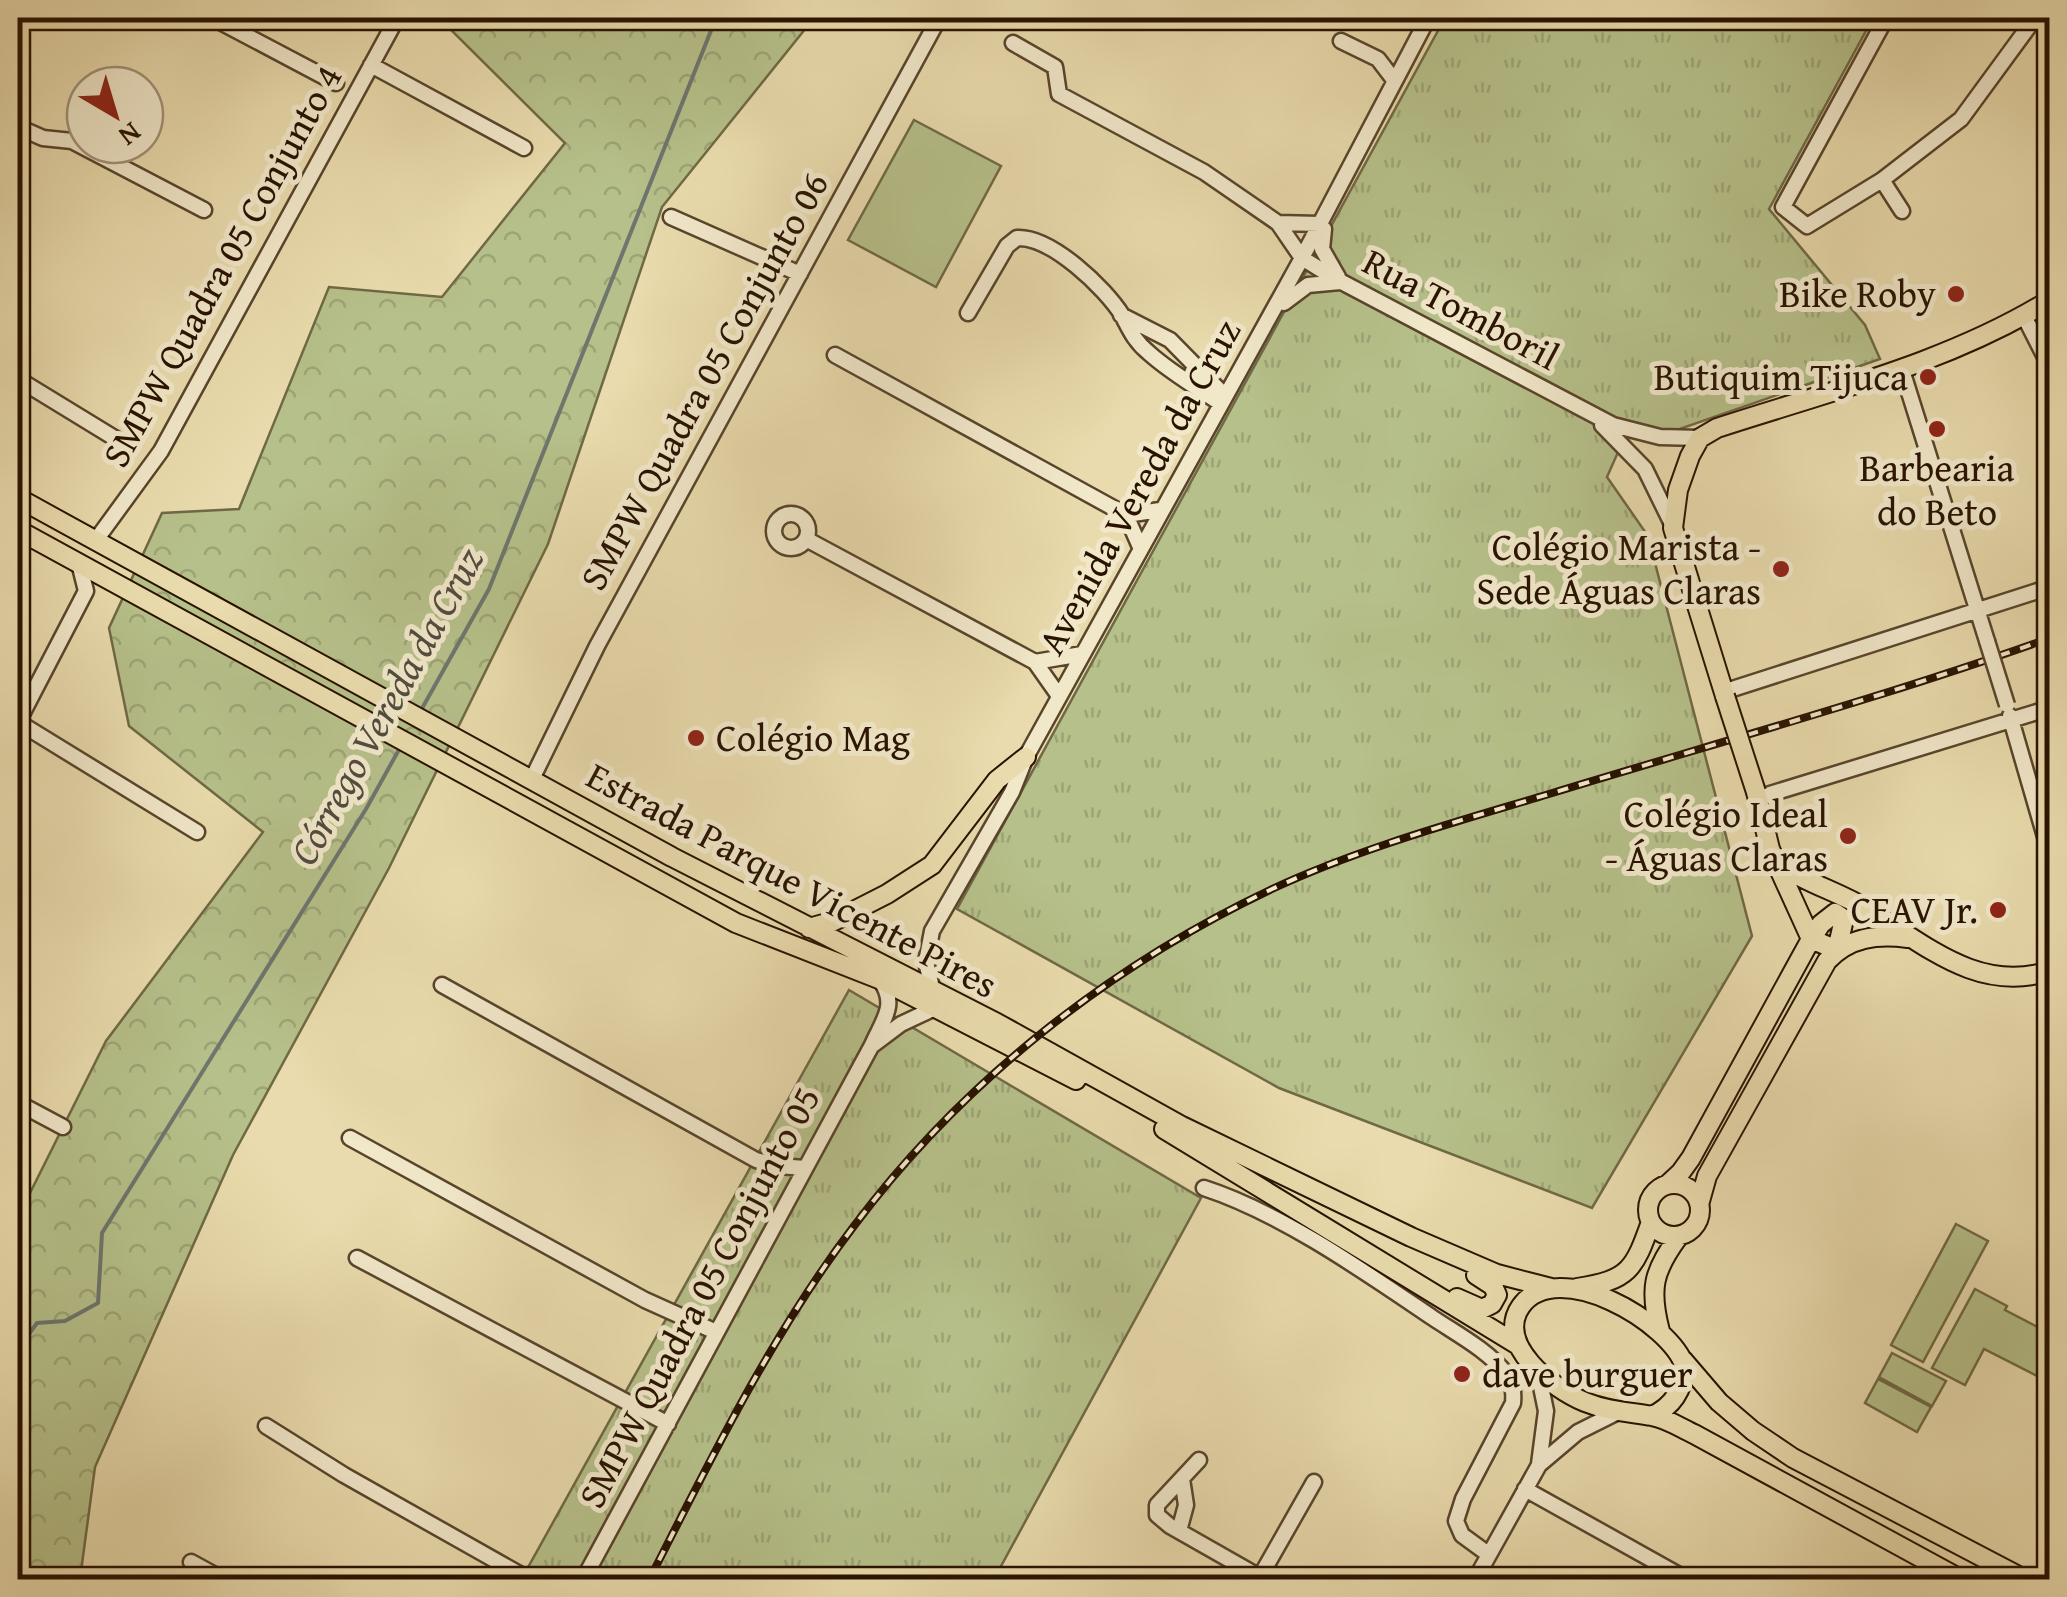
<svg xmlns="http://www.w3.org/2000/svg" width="2067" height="1597" font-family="'Gentium Book Plus',serif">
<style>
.grass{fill:url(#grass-tufts);stroke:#6f6945;stroke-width:2.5}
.forest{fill:url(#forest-crowns);stroke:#6f6945;stroke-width:2.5}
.pitch{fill:#b6c08a;stroke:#6f6945;stroke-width:2.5}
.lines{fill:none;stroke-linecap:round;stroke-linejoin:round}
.stream{stroke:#6e766e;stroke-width:4}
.minor-casing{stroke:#58442b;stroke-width:19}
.major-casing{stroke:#281200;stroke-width:22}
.minor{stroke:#f1e8ca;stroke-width:14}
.major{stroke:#e9dbad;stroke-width:18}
.rail-casing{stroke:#281200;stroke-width:8}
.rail{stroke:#f1e8ca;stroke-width:4;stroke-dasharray:11;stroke-linecap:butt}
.minor-bridge-casing{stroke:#58442b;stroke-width:19;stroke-linecap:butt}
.major-bridge-casing{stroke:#281200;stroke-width:22;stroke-linecap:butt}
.minor-bridge{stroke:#f1e8ca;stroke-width:14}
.major-bridge{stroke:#e9dbad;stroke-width:18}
.poi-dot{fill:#8f2418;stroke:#f1e8ca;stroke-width:4}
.labels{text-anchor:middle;stroke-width:10;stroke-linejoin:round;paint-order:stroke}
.street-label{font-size:38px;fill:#281200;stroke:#f1e8ca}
.poi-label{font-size:38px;fill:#281200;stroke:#f1e8ca;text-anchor:end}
.water-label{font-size:40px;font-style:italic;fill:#514c40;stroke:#f1e8ca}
</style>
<defs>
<pattern id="grass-tufts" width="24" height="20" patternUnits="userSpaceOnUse" patternTransform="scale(2.5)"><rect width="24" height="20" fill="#b6c08a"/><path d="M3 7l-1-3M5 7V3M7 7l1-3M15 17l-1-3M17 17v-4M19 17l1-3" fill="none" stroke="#9ca475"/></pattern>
<pattern id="forest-crowns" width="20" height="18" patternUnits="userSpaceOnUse" patternTransform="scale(2.5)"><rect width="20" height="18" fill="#b6c08a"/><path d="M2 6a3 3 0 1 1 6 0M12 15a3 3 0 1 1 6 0" fill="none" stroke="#9ca475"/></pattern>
</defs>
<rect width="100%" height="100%" fill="#e9dbad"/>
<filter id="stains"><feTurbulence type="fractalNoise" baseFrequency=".002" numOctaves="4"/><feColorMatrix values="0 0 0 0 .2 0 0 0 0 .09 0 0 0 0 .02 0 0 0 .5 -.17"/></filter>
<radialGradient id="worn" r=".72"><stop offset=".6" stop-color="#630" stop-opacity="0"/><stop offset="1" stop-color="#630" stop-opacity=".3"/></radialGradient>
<!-- grass -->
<path class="grass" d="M1445,18H1873L1769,209L1865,325L1880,359L1674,431L1630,425L1607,477L1648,536L1752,936L1592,1208L1279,1088L957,909Z
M849,990L1201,1198L994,1579L521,1580Z"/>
<!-- forest -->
<path class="forest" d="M455,18H814L662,207L548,544L389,868L233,1155L95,1467L80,1579H18V1217L106,1041L263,832L129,726L109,628L162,513L239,509L329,287L442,297L565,143L448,27Z"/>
<!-- pitch -->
<path class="pitch" d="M914,120L1001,166L936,287L848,240Z
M1956,1224L1988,1241L1923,1362L1891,1345Z
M1975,1289L2007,1306L2005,1310L2049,1333V1357L2039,1377L1984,1349L1965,1385L1932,1368Z
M1892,1353L1946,1381L1932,1406L1879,1377Z
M1878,1379L1931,1407L1917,1432L1865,1403Z"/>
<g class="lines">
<!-- stream -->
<path class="stream" d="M420,712L489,589L716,18
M18,1349L37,1323L65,1321L98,1303L102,1233L366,809L401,746"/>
<!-- minor casing -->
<g class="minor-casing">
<path id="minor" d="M213,18L336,83
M1341,41L1378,59L1394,80
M1013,43L1055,67L1059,94L1204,172L1278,223L1302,258L1336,279L1613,425L1660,437L1700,438
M371,65L524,148
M18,127L43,138L72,141L204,210
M1882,180L1807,226L1783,207L1886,18
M1902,211L1882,180L1961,119L2035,18
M671,217L800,274
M1278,223L1320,224
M1324,229L1322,249L1338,277
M1284,303L1308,285L1340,282
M968,313L1007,246L1017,238C1051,236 1105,288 1122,315C1130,330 1135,342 1149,353C1170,372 1196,387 1220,403
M1121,315L1170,340L1224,395
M2024,316L2050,367
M835,355L1126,515L1160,510
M1902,370L1987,641
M18,379L121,442
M1602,425L1645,469L1672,524
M774 531a17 17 0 1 1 34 0a17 17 0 1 1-34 0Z
M1126,515L1140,547
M806,539L1035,662L1059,696
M96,540L161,451L397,18
M1035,662L1082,654
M1723,692L2050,587
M2010,716L2050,854
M18,722L197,832
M18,722L86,591L79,563
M532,779L597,646L939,18
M1757,798L2050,708
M442,985L756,1160L778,1166L805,1168
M933,992L926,962L932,931L1012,792L1026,757L1302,258L1428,18
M873,1045L901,1024L935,1008
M18,1103L63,1127
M350,1138L645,1300L716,1332
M1204,1188C1281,1213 1365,1272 1433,1318C1457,1334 1489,1351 1506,1374C1513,1384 1514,1392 1513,1403L1463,1499L1456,1521L1462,1535L1488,1554
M357,1258L668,1424
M1538,1372L1546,1411L1539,1464
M266,1426L344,1475L530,1580
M1199,1460L1157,1505V1515L1170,1526L1265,1580
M1525,1489L1688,1580
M1179,1531L1186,1505L1182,1479
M191,1562L224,1580
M1260,1577L1314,1482
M583,1580L872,1045C883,1020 898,1004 880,980
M1475,1580L1539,1465L1578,1432L1618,1412"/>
</g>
<!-- major casing -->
<g class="major-casing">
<path id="major" d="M18,498L672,857L997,1023L1182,1126L1411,1237L1497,1274L1551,1288
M18,530L736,923L879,979L1076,1080
M1725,696L1673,528L1678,490L1690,456L1700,438L1717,428C1830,391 1948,363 2050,300
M1756,792L1770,849L1811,939L1837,950
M1776,861C1804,883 1835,890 1865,908C1924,943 1976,994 2050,971
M809,928L834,921L887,894L932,865L997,780L1026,757
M1164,1129L1518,1345
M1648 1210a26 26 0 1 1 52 0a26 26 0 1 1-52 0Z
M1667,1185L1681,1172L1691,1158L1811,939L1821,924L1835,913L1844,919L1837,950
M1700,1201L1707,1176L1827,961C1849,937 1877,934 1908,938
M1577,1288C1629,1280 1634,1270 1651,1222
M1457,1298L1482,1309L1492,1304L1497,1295L1493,1286L1476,1275
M1660,1331C1649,1289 1653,1271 1679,1236
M1683,1360L1719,1402L1753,1431L1793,1458L2026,1580
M1652,1416C1673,1406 1683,1390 1685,1367C1671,1322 1557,1256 1521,1306C1494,1344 1553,1389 1585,1402C1607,1411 1629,1412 1652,1416C1666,1418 1681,1428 1694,1434L1962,1580"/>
</g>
<!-- minor -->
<use href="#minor" class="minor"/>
<!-- major -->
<use href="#major" class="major"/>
<!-- rail casing -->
<g class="rail-casing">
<path id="rail" d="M649,1580C711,1459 771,1335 854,1226C962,1082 1109,966 1272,889C1360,848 1456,822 1549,794C1716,743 1885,697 2050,638"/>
</g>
<!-- rail -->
<use href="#rail" class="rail"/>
<!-- minor-bridge casing -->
<g class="minor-bridge-casing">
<path id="minor-bridge" d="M1987,641L2007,705"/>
</g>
<!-- major-bridge casing -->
<g class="major-bridge-casing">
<path id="major-bridge" d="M1725,696L1756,792"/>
</g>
<!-- minor-bridge -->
<use href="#minor-bridge" class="minor-bridge"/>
<!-- major-bridge -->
<use href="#major-bridge" class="major-bridge"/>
</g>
<!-- markers -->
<g class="poi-dot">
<circle cx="1956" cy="294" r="10"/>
<circle cx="1928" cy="377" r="10"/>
<circle cx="1937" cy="429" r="10"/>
<circle cx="1781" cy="569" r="10"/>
<circle cx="696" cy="738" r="10"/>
<circle cx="1848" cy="836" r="10"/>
<circle cx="1998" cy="910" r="10"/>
<circle cx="1462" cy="1374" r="10"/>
</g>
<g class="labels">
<!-- street labels -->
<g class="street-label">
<text transform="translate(222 266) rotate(-61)" y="13">SMPW Quadra 05 Conjunto 4</text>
<text transform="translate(1461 309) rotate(28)" y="13">Rua Tomboril</text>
<text transform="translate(704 381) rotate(-61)" y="13">SMPW Quadra 05 Conjunto 06</text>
<text transform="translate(1139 487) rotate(-61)" y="13">Avenida Vereda da Cruz</text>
<text transform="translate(792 880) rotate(28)" y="13">Estrada Parque Vicente Pires</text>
<text transform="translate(699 1297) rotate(-62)" y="13">SMPW Quadra 05 Conjunto 05</text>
</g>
<!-- poi labels -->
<g class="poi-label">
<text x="1936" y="307">Bike Roby</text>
<text x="1908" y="390">Butiquim Tijuca</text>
<text x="1937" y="481" text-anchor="middle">Barbearia<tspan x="1937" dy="44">do Beto</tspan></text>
<text x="1761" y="560">Colégio Marista -<tspan x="1761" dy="44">Sede Águas Claras</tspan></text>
<text x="716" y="751" text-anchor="start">Colégio Mag</text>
<text x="1828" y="827">Colégio Ideal<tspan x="1828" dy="44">- Águas Claras</tspan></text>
<text x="1978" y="923">CEAV Jr.</text>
<text x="1482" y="1387" text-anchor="start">dave burguer</text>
</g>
<!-- water labels -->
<g class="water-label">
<text transform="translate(386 706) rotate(-61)" y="14">Córrego Vereda da Cruz</text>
</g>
</g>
<!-- margin -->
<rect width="2067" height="1597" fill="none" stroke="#e9dbad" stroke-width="60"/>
<rect x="20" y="20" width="2027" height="1557" fill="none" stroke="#281200" stroke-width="5"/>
<rect x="30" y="30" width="2007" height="1537" fill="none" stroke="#281200" stroke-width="2.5"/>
<!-- north arrow -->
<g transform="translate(115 115) rotate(142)"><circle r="48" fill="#f1e8ca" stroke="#a19279" stroke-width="2.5"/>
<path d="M0-8L18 38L0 25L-18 38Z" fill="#8f2418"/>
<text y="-15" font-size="28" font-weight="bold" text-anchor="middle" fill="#281200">N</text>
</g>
<rect width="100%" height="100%" filter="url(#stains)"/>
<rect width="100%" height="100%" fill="url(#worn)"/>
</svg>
